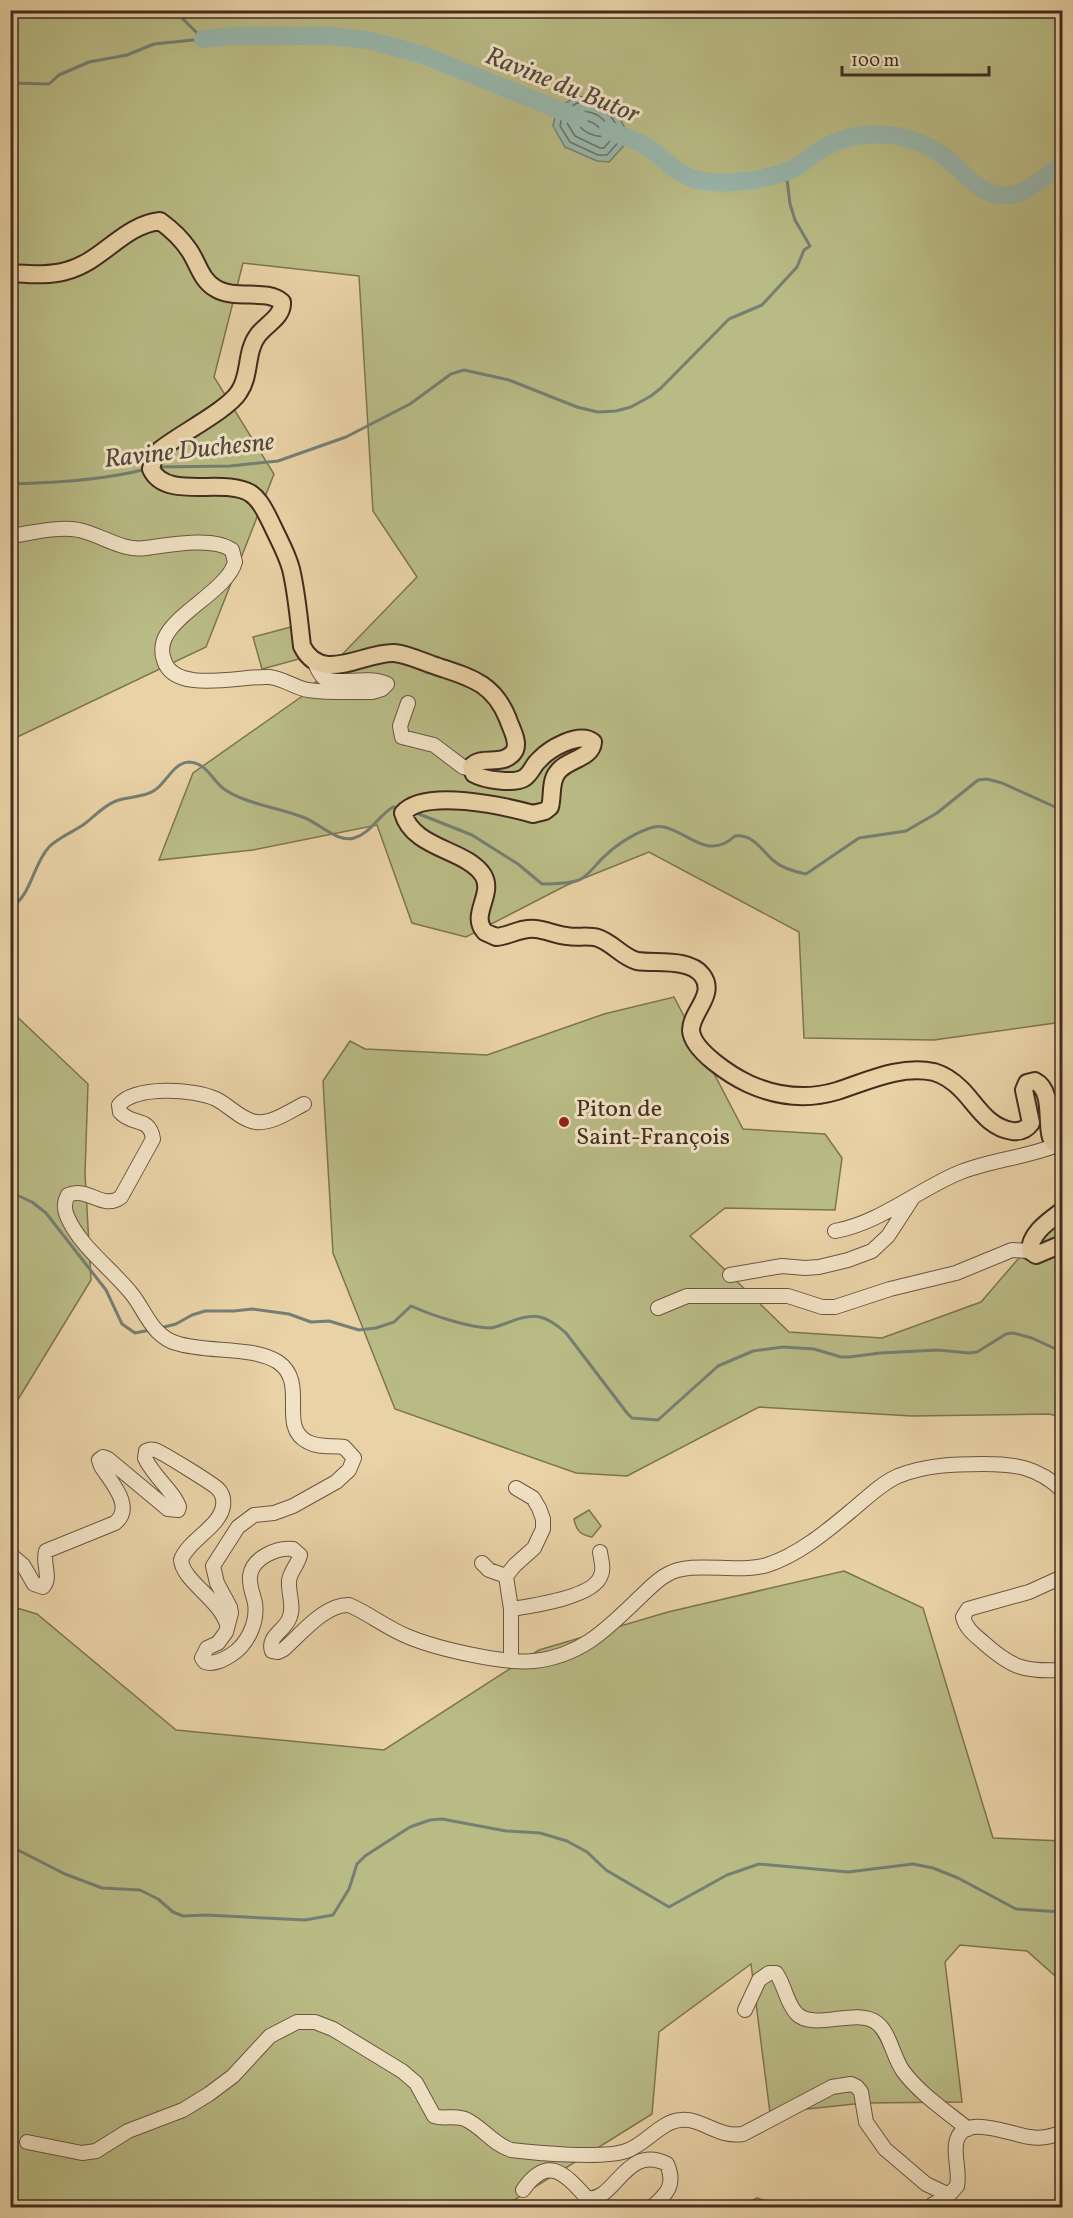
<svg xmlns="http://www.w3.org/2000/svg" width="1073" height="2218" font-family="Vollkorn,serif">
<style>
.green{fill:#b9bb85;stroke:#7d7452;stroke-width:1.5}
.water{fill:#98b6ac;stroke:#757f74;stroke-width:1.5}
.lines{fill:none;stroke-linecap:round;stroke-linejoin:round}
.shore{stroke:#6c7266;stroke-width:1.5}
.stream{stroke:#757f74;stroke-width:3}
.river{stroke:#98b6ac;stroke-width:18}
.minor-casing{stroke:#6b5642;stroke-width:16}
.major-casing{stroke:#412d20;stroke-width:20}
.minor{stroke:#f1e2c5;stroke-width:14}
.major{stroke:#e9d2a6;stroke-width:16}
.poi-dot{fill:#8f2418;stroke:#f1e2c5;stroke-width:2}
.labels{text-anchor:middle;stroke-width:6;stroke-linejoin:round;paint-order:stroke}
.poi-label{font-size:24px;fill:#412d20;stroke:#f1e2c5;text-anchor:start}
.water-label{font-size:26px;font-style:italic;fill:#52483c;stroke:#f1e2c5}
</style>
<rect width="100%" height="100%" fill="#e9d2a6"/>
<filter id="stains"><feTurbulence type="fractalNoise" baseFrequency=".00333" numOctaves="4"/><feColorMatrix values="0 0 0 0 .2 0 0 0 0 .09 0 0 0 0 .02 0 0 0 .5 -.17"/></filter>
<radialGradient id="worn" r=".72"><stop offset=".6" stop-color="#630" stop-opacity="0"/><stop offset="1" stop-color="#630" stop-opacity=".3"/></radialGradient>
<!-- green -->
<path class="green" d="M10,11H1062V1022L934,1040L804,1038L799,932L649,852L567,885L466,937L412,923L377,825L253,850L159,860L193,773L301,697L417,577L373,511L359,276L243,263L214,377L274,474L206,647L11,740Z
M291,627L299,659L262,669L253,637Z
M674,997L743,1129L825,1134L842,1158L835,1210L725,1208L690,1236L789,1332L882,1338L981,1302L1043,1230L1062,1220V1417L1049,1414L912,1416L759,1407L627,1476L576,1473L395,1409L333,1253L323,1081L350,1041L365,1049L487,1055L604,1014Z
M10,1010L88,1084L85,1174L91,1280L11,1411Z
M589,1510L601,1526L592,1537C581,1535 576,1531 574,1519Z
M844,1571L923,1608L993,1838L1062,1841V1982L1027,1951L960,1945L945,1962L962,2102L864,2103L770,2113L751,1964L659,2032L652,2114L503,2207H11L10,1606L37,1614L176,1730L384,1750L539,1650L668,1612Z
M757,2198L786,2207H739Z"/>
<!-- water -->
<path class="water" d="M577,96L603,100L619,116L630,139L609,162L597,161L565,147L553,126L557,108Z"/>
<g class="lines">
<!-- shore -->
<path class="shore" d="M577,103C603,103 614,115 622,138L607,155H598L570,142L560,126L563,112Z
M579,111C597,111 607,119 613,137L604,148H600L575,136L567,123L569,117Z
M582,120C592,121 602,126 602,136C594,137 581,131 578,123Z"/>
<!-- stream -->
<path class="stream" d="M174,10L203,39
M10,83L49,84L59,75L89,62L127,55L154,44L203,39
M158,467L230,466L278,461L346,437L410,404L451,374L464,370L509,380L577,407L598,412L616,411L631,407L651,396L661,388L729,319L762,305L797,267L804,250L810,246L795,220L790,204L786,171
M10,484C53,483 105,480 146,469
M414,812L472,835L518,864L542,884C553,884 568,884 579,880C589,876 597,862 606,855C617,844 638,831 654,827C682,822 704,865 735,836C754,834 762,851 774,861C782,868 796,872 806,874L859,838L906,831L937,813L978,780L987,779L1002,783L1062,810
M10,908C31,897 33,864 49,847C59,837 71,833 83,825C94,817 103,806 116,801C128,796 144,798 155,790C166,783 174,762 189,762C207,763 212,780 224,789C245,804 281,808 305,818C320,824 338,843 354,838C370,834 379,815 393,807L402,808
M10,1192L32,1202L46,1213L106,1290L122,1324L135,1333L150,1330
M160,1328L176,1324L192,1315L205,1311H234L252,1309L289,1314L311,1322L329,1321L359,1330L376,1328L394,1322L411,1306C431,1315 467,1327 489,1328C495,1328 500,1325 507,1323C534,1312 545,1314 566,1333L627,1413L632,1418L658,1420L718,1366L753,1351L783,1347L814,1349L841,1357H849L880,1353L938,1350L969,1353L977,1352L1006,1334L1013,1333L1032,1338L1062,1352
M10,1846L65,1874L102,1888L140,1890L158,1899L173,1912L183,1916L206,1915L305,1920L333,1915L349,1889L357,1864L365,1856L410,1827L430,1820L442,1819L506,1831L540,1833L567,1841L587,1852L606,1870L669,1907L727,1875L759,1864L848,1872L913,1864L933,1868L958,1878L1016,1909L1062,1912"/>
<!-- river -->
<path class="river" d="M203,39L233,36H330L368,40L423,55L579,118
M608,130C621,136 637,140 649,148C663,158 678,174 694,179C722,187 772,180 797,167C808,160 818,149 831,144C848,136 870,133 889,135C904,136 923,143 936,151C964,167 979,203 1016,194C1032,190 1048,173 1062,165"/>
<!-- minor casing -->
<g class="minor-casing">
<path id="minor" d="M10,536C32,533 57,526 79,530C102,535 123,552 146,548C168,545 213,536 232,550L235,562C228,588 181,610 167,634C162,642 161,652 164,660C174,695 243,675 269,677C283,678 295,688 308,690C329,693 351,692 372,692L382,689L387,684
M314,661C317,667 319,674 324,678C338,686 368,675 387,684
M408,703L400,726L402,737L434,745L463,767L471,769
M304,1104C290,1111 272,1124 256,1122C241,1120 230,1106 216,1099C194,1089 136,1085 119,1105L120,1112C132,1126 150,1116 153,1139L121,1197C103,1211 88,1186 68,1195C64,1202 64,1209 67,1216C80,1247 111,1268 131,1293C141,1305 146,1319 157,1331C162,1336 169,1341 176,1343C205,1353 254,1346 278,1362C309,1383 277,1427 308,1442C319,1448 332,1445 344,1447L354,1458L349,1470L336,1482L293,1506L274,1513L254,1515L238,1527L213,1566L217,1583L230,1607L231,1613L226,1632L218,1643L207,1648L202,1658L205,1662C214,1665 223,1660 231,1655C247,1645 258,1623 255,1603C253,1594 249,1585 250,1576C252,1558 277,1547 293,1549L300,1555C298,1565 290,1571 289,1581C288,1594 295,1607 289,1619C284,1631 267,1637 272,1651L278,1652L284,1649C301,1634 325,1604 349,1605C370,1614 388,1629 409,1637C438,1649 504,1664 534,1661C580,1656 605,1631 637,1600C647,1591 656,1580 668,1574C692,1560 737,1574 767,1565C798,1555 826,1532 851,1511C866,1499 880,1484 898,1476C925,1465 955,1464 983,1464C1016,1464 1037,1467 1062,1490
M835,1231C879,1223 915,1192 956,1174C988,1160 1025,1158 1057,1145
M730,1275L782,1266L805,1268L819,1267L848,1260L872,1251L888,1236L912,1199
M658,1308L687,1296H788L822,1307H835L890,1289L956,1273L1012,1250L1030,1251
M10,1554L23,1565L34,1584L43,1587C52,1577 42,1564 46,1551L115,1523C135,1507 111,1482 101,1466L99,1460L103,1457L108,1459L168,1509L178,1510L179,1507C175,1493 153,1476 145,1458L146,1451C151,1449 150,1449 155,1450C160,1451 215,1485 218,1489C222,1493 224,1499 223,1506C220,1527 188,1540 181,1560C183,1581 218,1598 227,1624
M482,1563L489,1570L506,1576L515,1565L534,1548L543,1529V1519L539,1508L533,1498L516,1488
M506,1576L511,1609V1661
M1062,1577L1029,1592L968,1609L963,1617C966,1629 975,1635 984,1643C1012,1668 1025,1672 1062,1670
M511,1609C531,1606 595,1597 601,1575C604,1569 601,1559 600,1552
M745,2010L759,1980L769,1973H776C785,1985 786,2003 797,2014C814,2031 857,2007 877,2023C890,2033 893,2057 903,2071C919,2093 946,2111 968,2129
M27,2142L82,2153L96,2151L128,2131L183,2110L209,2094L233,2076L270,2036L297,2022H315L333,2029L402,2071L416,2083L434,2116C445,2120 456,2114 467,2120C483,2128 493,2144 511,2150C535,2153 604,2159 626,2151C645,2145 661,2121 681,2120C703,2118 717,2138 743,2134L832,2087L851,2084L857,2087L861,2092L866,2122L885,2149L926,2184L949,2195
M523,2190C548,2154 565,2174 587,2198C615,2203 625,2143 667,2164C676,2185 667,2194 651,2208
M927,2208L949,2195L957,2186C960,2172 954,2158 956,2144C961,2111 1011,2135 1030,2137C1042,2139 1052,2136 1062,2133"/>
</g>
<!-- major casing -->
<g class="major-casing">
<path id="major" d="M10,273C29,274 48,276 66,271C102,262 123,225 160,221C171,229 181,238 189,250C198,263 201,280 215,288C235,301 266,288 282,302C283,317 266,324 258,335C245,352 251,375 239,392C228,410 178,435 160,450L154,457L151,469C166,501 223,477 250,493C261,500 267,515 273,527C279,540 287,554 291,569C297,594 299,621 302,646C321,685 363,652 394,653C407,654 421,661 433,665C468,677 493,681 508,719C511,729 521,744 513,753C501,767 482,754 471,767L474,774C484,780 515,784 524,778C531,774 533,765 539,760C549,749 579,731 593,742C592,759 566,759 557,773C550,782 553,796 550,807L545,811L533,814C504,806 425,788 403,813C413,849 466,849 483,875C495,894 469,915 485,932L496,937C510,936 521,927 536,929C546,930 556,935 567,936C577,938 588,935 598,938C613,943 622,957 637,961C656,964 689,958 702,975C717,994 691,1012 691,1030C692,1051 732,1076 749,1084C778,1097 807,1100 837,1091C868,1081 900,1065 934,1072C944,1075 953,1081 961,1089C977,1105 987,1127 1012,1131C1020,1132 1026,1130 1031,1123L1024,1090L1027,1083L1035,1081C1058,1093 1041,1138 1057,1145L1062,1143
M1062,1211C1049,1221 1030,1233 1030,1251L1036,1255L1062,1244"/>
</g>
<!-- minor -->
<use href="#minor" class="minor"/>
<!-- major -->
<use href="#major" class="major"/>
</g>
<!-- markers -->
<circle class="poi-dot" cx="564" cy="1122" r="6"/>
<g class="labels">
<!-- poi labels -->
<g class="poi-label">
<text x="576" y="1116">Piton de<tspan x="576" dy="28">Saint-François</tspan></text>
</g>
<!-- water labels -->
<g class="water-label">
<text transform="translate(563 84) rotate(22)" y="9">Ravine du Butor</text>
<text transform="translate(189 449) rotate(-6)" y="9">Ravine Duchesne</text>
</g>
</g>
<!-- margin -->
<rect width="1073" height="2218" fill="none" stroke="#e9d2a6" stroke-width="36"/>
<rect x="12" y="12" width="1049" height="2194" fill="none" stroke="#412d20" stroke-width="3"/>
<rect x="18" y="18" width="1037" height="2182" fill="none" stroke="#412d20" stroke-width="1.5"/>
<!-- scale -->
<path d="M842 66v9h147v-9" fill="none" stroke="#412d20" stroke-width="3"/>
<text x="851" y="66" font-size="18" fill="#412d20" stroke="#f1e2c5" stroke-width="4.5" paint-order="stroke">100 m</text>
<rect width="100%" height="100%" filter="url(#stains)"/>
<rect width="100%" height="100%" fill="url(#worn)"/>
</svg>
